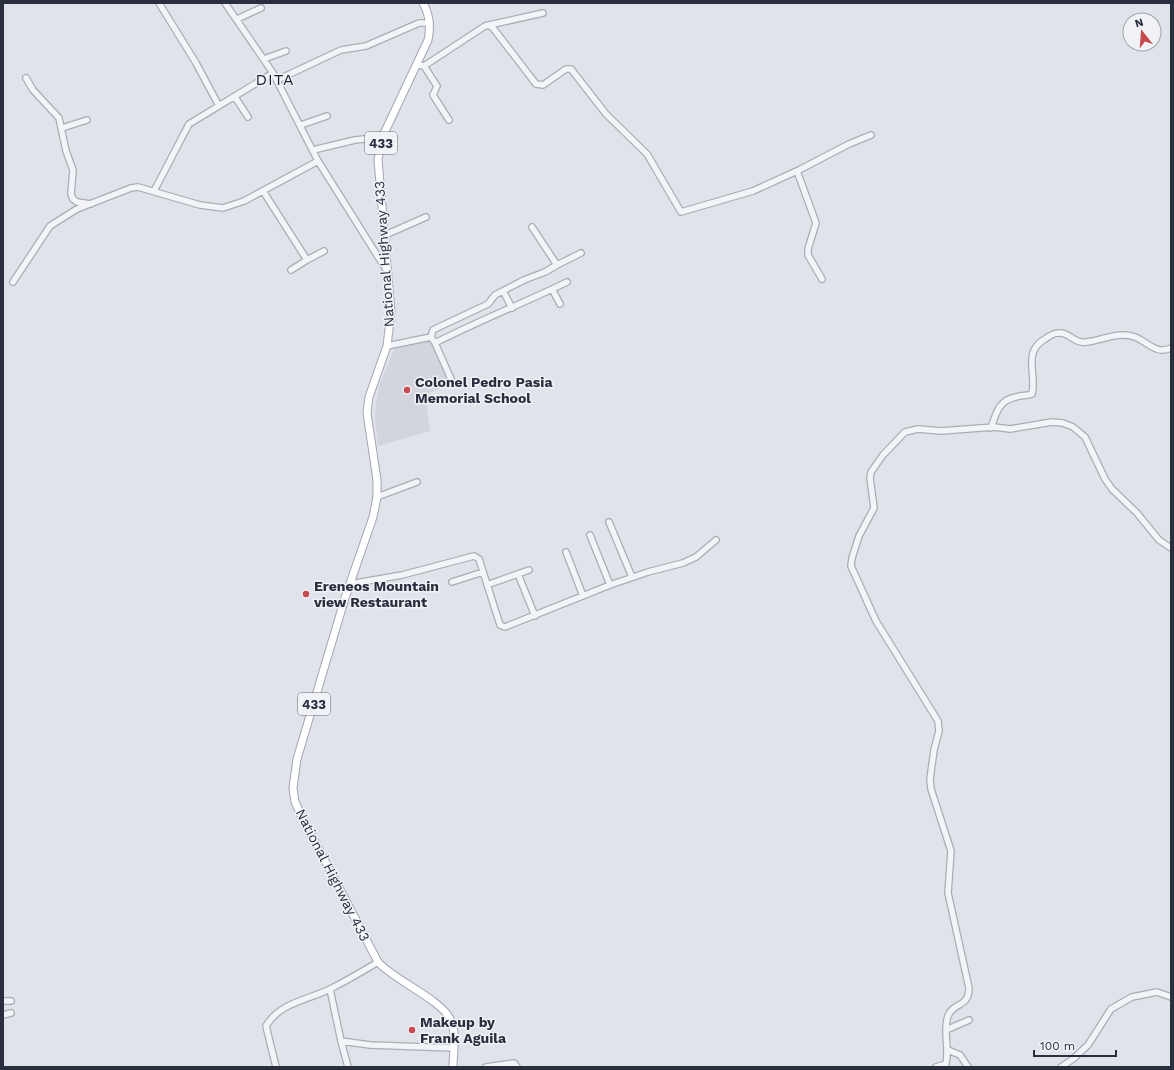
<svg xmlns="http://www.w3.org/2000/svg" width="1174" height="1070" font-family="'Work Sans',sans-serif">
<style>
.built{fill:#d2d5dd}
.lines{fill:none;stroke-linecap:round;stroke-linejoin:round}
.minor-casing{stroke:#a9adb6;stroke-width:8}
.major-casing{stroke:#a0a6b4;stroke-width:9}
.minor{stroke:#f3f4f7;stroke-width:5.5}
.major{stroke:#fff;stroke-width:7}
.poi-dot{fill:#c94a4e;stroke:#f0f2f6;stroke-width:1.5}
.labels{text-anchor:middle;stroke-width:3;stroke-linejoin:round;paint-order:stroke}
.shield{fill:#f0f2f6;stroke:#656a76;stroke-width:1}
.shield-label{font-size:13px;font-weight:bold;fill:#292f3f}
.street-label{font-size:14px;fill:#292f3f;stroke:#f0f2f6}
.poi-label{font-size:14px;font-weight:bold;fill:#292f3f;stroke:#f0f2f6;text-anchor:start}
.quarter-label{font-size:16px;letter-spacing:1px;fill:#1c2030;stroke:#f0f2f6}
</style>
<rect width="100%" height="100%" fill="#e0e3e9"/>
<!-- built -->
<path class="built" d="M426,336L432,337L454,382L425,395L430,431L378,446L375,417L376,402L379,386L397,342L403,340Z"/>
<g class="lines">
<!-- minor casing -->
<g class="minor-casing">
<path id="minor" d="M159,3L196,63L219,106
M225,3L273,73L318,161L387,271
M237,19L261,8
M489,25L543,13
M264,59L286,51
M417,65L424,66L485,26L489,25L493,28L536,84L543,85L566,69H571L606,114L647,154L681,212L753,191L799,170L849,144L871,135
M424,66L437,86L433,95L449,120
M26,78L33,90L59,118L66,151L73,170L71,194L73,199L77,202L91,204
M277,80L341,50L366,46L419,23H430
M235,97L248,117
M301,125L327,116
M62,128L87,120
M313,150L355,140L383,137
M797,171L816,223L808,249V255L822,279
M154,191L189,124L273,73
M263,191L307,260L291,270
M383,236L426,217
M307,260L324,251
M557,265L581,253
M13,282L50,226L77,209L131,188L138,187L200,205L223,208L244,201L318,161
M552,289L560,304
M503,291L512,308
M431,337L435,343C478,321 524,303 567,282
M435,343L451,379
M387,346L431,337L433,330L437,328L488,304L495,295L524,280L545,272L557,265L532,227
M991,428C996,413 999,400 1016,397C1022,395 1027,396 1032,394C1037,374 1022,352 1045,339C1049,336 1054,333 1059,333C1070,332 1073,344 1087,342C1103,340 1119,331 1135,337C1148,342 1156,355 1171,348
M377,497L417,482
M609,522L632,577
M590,535L610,585
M566,552L583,596
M518,574L535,616
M452,582L483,572
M350,584L402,575L474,556L479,559L500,625L505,627L610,585L648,572L683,563L696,557L716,540
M487,585L529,570
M330,989L341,1041
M3,1001H11
M3,1015L11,1013
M946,1030L969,1020
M948,1050L960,1055L968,1067
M276,1067L266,1026C280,1002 309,1000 332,988C348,980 363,971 378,962
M348,1067L341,1041L370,1045L454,1048
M486,1067L514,1063L517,1067
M936,1067L946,1064
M945,1067C951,1050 942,1033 948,1016C953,1002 969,1008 969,988L948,893L951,851L931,789L930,779L934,750L939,731L938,721L876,621L851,566L852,558L859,536L874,508L870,478L871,472L883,455L905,432L918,429L941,431L994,427L1010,429L1052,422L1063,423L1073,427L1085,437L1105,479L1112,489L1137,513L1159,540L1171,548
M1061,1067L1073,1059L1088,1045L1111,1009L1132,997L1157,992L1171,997"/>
</g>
<!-- major casing -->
<g class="major-casing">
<path id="major" d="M423,3C430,15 431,26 428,40L381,140L378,160L391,312L387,346L369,397L367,413L377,480V497L373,517L345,598L297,759L293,788L295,802L302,817L378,962C395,981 443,1000 451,1021C457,1035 453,1053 453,1067"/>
</g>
<!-- minor -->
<use href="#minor" class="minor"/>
<!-- major -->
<use href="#major" class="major"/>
</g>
<!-- markers -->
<g class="poi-dot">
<circle cx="407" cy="390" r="4"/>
<circle cx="306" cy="594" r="4"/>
<circle cx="412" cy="1030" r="4"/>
</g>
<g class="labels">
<!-- shield labels -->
<g class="shield">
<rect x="365" y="132" width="32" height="22" rx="3"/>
<rect x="298" y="693" width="32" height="22" rx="3"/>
</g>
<g class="shield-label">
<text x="381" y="148">433</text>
<text x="314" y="709">433</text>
</g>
<!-- street labels -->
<g class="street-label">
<text transform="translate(384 254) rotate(-94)" y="5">National Highway 433</text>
<text transform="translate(333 875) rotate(63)" y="5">National Highway 433</text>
</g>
<!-- poi labels -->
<g class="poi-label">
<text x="415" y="387">Colonel Pedro Pasia<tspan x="415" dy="16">Memorial School</tspan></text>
<text x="314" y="591">Ereneos Mountain<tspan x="314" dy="16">view Restaurant</tspan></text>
<text x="420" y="1027">Makeup by<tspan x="420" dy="16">Frank Aguila</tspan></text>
</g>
<!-- quarter labels -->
<g class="quarter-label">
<text x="275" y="85">DITA</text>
</g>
</g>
<!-- border -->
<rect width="1174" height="1070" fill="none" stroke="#292f3f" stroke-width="8"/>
<!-- north arrow -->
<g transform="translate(1142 32) rotate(343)"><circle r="19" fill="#f0f2f6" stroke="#a0a4ad"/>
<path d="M0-3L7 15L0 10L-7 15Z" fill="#c94a4e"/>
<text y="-6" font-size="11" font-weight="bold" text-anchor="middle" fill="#292f3f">N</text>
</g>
<!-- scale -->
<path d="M1034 1050v6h82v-6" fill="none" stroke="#292f3f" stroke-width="2"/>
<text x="1040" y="1050" font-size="12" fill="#292f3f" stroke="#f0f2f6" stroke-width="3" paint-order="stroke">100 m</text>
</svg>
